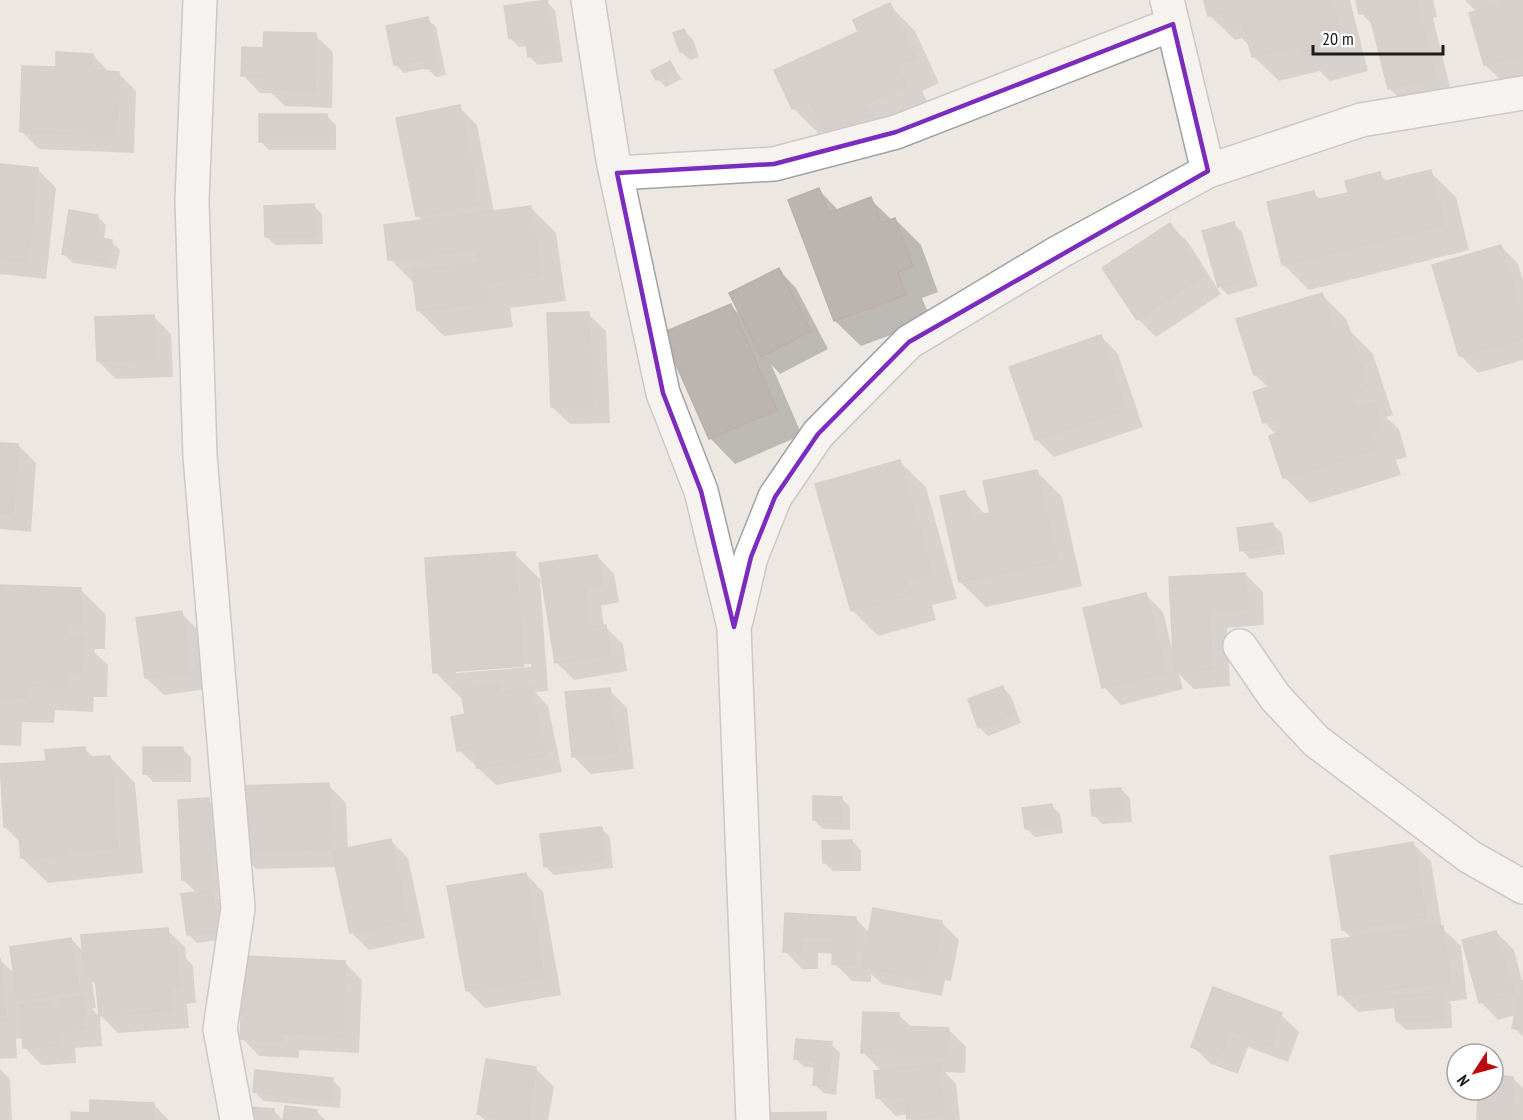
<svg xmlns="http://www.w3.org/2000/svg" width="1523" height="1120" font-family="'PT Sans Narrow',sans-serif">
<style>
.shadow{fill:#0003;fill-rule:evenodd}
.building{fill:#bcb4ae;stroke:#bdafa5;stroke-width:1.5}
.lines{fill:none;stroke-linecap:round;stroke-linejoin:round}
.minor-casing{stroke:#a2a2a2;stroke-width:36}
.minor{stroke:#fff;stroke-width:33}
.marked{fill:none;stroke:#7b2cbf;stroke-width:4.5;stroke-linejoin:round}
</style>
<rect width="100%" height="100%" fill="#ece8e1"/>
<!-- shadow -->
<path class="shadow" d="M1205,0H1350L1368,71L1330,81L1320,71L1279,81L1253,56L1251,48L1242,38L1235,40L1209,15Z
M1357,0H1433L1437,17L1433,18L1452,95L1407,106L1390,89L1374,26L1361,13Z
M1465,0H1523V87L1511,90L1485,65L1477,12Z
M546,1L555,10L563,62L538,65L529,56L528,46L519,47L510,38Z
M889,5L915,31L939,83L922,91L931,111L896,141L826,131L819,134L793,108L776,71L860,32Z
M427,18L436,27L446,75L436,77L427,68L404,73L395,64Z
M684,31L693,39L699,57L690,60L681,52Z
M315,35L333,52L332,108L285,106L271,93H260L243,75L265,50Z
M93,55L110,73H118L136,91L134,153L39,149L21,131L57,69Z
M670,63L682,79L666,87L657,79Z
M459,107L477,125L494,212L531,208L556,233L566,301L510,308L513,327L444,336L418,310L415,284L390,259L423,221L417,215Z
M327,116L336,125V150H269L260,141Z
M0,166L38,170L56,188L46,279L0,274Z
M1430,172L1456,197L1469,250L1309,290L1283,264L1314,193L1322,201L1350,194L1379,174L1388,182Z
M819,190L839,211L870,199L892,220L895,219L921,245L938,292L922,298L931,320L861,346L835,321Z
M314,206L322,214L323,244L275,245L267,237Z
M97,216L106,225L104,240L111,241L120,250L116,269L73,263L64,254Z
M1234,224L1242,232L1258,286L1228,295L1219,286Z
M1170,225L1188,242L1221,294L1156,337L1138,319Z
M1501,246L1518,264L1523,280V360L1478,373L1460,355Z
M779,270L796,288L828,349L780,374L771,364L802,435L735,464L710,438L730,305L741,316Z
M1321,294L1347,320L1350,331L1373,354L1393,415L1386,417L1399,429L1407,457L1396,460L1401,475L1310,503L1284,477L1277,435L1264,422L1269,388L1255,375Z
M588,314L606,331L610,423L570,424L552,407Z
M153,316L171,334L173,377L116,379L98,361Z
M1101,336L1118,354L1143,427L1054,457L1036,439Z
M0,444L18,445L36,463L31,532L0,529Z
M900,462L926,487L957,599L932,605L936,620L878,636L852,610Z
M1036,471L1062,497L1082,586L986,607L960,582L964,492L987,516Z
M1273,525L1282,533L1285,554L1250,559L1242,550Z
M514,553L540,579L548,691L535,692L548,706L562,772L496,785L459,750L467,716L464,698H461L435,672ZM531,664V667L456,673V670Z
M597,556L614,574L619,602L601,606L604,626L623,644L627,671L574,680L556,662L540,565Z
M1245,574L1263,592L1264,625L1227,628L1230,686L1194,689L1179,674L1183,689L1121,705L1104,687L1145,594L1163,612L1173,653L1170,578Z
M0,587L81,590L106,615L105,649H95L94,652L108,665L107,697H94L93,712L55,710L54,723L22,722L21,746L0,745Z
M181,613L199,631L207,689L164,695L146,678Z
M1003,688L1011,696L1021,723L988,736L979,727Z
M609,690L627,708L634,769L591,774L573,756Z
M85,749L94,758L110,757L135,783L143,873L48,883L22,858L21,843L5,827L48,762Z
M182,749L191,757V782H153L145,773Z
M328,785L346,803L348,850L391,841L408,858L425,938L369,950L351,932L337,867L256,869L239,851Z
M1121,789L1130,798L1132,822L1102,824L1094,815Z
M842,799L850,807V830L823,829L814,820Z
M208,800L226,818L230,896L217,897L220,900L226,939L197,943L188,934L197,893L183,880Z
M1052,806L1060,814L1063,833L1035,837L1026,828Z
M601,828L610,837L613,868L554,875L545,866Z
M852,841L861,850V871H833L824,862Z
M1413,844L1431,861L1442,928L1461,946L1467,999L1448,1002L1451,1004L1452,1028L1406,1030L1397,1021V1008L1358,1012L1340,995L1353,939L1343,930Z
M526,874L543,892L561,995L485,1008L467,990Z
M786,915L856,919L870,933L941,922L959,940L951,981L945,980L942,996L882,984L871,974V982L852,981L834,963V954L818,953V969H802L785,951Z
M167,930L185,947L186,958L193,966L196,1003L187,1004L189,1028L118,1033L100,1015L97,986L92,981L96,1008L92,1009L100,1017L102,1046L75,1048L76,1063L42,1065L25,1048L24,1038L16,1039L17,1058L0,1059V960L15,974L71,939L84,952Z
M1496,932L1514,950L1523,984V1037L1514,1027L1516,1015L1498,1020L1481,1002Z
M344,962L362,980L359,1053L299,1050V1058L259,1056L242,1038Z
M1214,989L1281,1015L1299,1032L1288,1062L1248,1047L1238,1074L1211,1064L1193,1047Z
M899,1015L912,1028L948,1029L966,1047L965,1073L945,1072L956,1084L960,1120H911L908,1114L896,1116L878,1098L882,1072L863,1052Z
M831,1044L840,1053L836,1095L823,1093L815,1084L816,1068L804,1067L795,1058Z
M487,1061L536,1069L554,1087L548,1120H485L478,1114Z
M0,1069L10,1079L12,1120H0Z
M1493,1077L1513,1078L1523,1088V1120H1478L1479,1090H1493Z
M332,1080L341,1088L340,1108L263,1101L255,1092Z
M153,1104L169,1120H72L91,1115Z
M274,1111L283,1120H250Z
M316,1111L325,1120H285Z"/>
<!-- building -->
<path class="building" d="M547,0L555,53L528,57L525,37L509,39L504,6Z
M1204,0H1331L1344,45L1303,56L1299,44L1252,57L1243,21L1227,25L1223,11L1208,16Z
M1356,0H1418L1359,14Z
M1416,0L1436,77L1388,89L1369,12Z
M1503,0H1523V55L1484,65L1469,13L1504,4Z
M890,3L915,58L897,65L906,85L866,104L872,115L826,135L810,100L792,109L774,70L858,32L853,20Z
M428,17L438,66L425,69L423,59L394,65L386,26Z
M684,29L692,49L680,52L673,33Z
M264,32L316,33L315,91L265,89V76H241L242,47L263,48Z
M56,52L93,54V70L119,72L117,135L20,132L22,66L56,67Z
M670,61L675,70L656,80L651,71Z
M460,105L479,204L416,216L396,118Z
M259,114H327L328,142H259Z
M0,164L38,168L28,262L0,259Z
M1431,170L1445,225L1282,265L1267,202L1314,191L1316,200L1348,193L1345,181L1380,172L1382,182Z
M819,188L829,213L871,197L881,223L895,218L913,266L898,272L906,295L834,321L788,200Z
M314,204L315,236L265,237L264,206Z
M531,206L541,276L485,282L488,302L417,311L412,271L479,263L477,249L388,260L384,225Z
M69,210L98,215L95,237L112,240L108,261L62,254Z
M1234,222L1250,277L1218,287L1202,231Z
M1170,223L1205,275L1137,320L1102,268Z
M1501,245L1523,319V338L1459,356L1432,265Z
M779,268L811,331L761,357L729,293Z
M1322,293L1333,331L1348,326L1368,389L1353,394L1357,407L1373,402L1382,431L1371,434L1376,449L1283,478L1269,436L1282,431L1278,418L1263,423L1253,392L1270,386L1266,372L1254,375L1236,319Z
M731,304L777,410L709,439L662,333Z
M589,312L592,406L551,407L547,313Z
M154,315L156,359L97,361L95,317Z
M1101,335L1126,409L1035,440L1009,367Z
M0,443L18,444L13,514H0Z
M900,460L932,573L907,580L912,594L851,611L815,484Z
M1037,470L1057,561L959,582L940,496L965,491L970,518L990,513L983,481Z
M1273,523L1277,545L1240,551L1237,528Z
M515,552L523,666L433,673L425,558Z
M597,555L602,585L584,588L590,627L606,625L610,654L555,663L539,563Z
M1245,573L1247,608L1209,611L1213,669L1174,672L1169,577Z
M0,585L81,588L80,624L69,623V637L83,638L82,672H69L68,687L30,685L29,698L0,697Z
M1146,593L1166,672L1102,688L1083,608Z
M182,611L190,672L145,678L136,618Z
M498,684L499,693L531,687L545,755L477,768L473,748L457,751L451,717L465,714L461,691Z
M1003,686L1013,714L978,728L968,699Z
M610,688L617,752L572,757L565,692Z
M85,747L86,757L110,756L118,847L65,852V855L21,858L18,827H4L0,764L46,761L45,750Z
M143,747H183L182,774H143Z
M329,783L332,849L237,852L235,786Z
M1121,788L1124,813L1092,816L1090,790Z
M813,796L842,797L841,822L813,820Z
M209,798L213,879L182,880L178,800Z
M1052,804L1055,825L1025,829L1022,808Z
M602,827L605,860L544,867L540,834Z
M391,839L408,921L350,933L332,851Z
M852,840L853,862L823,863L822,841Z
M1413,842L1426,917L1342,930L1330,856Z
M526,873L544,977L466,991L447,886Z
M212,890L218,931L187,935L181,894Z
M873,908L942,921L934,964L928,963L925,979L862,967Z
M785,913L856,917L854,965L832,964L833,937L801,936V952H783Z
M1443,926L1450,982L1338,995L1331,940Z
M168,928L169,947L176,946L179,986H170L172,1010L99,1016L95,974L84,975L81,935Z
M1496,931L1514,994L1479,1003L1462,940Z
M71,938L79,991L17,1000L10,947Z
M244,956L345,961L342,1036L282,1033V1041L240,1039Z
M0,958L6,1020L0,1021Z
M1523,980V1031L1512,1028Z
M1213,987L1282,1013L1271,1046L1230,1030L1220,1057L1191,1047Z
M1442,994L1444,1019L1396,1021L1394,996Z
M82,997L85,1029L58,1031L59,1045L23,1048L20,1005L51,1003L52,1009L62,1008L61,1000Z
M863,1012L899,1013V1026L949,1028L948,1056L861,1053Z
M796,1039L832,1042L828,1087L813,1085L815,1061L794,1059Z
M486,1059L536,1067L528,1120H497V1117L477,1114Z
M939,1064L944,1115L907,1119L905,1096L876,1098L874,1071Z
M255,1070L333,1078L332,1100L253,1092Z
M1493,1075L1513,1077L1511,1120H1477L1478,1090H1493Z
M90,1100L154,1103L153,1120H71V1112L90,1113Z
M285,1106L317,1110L315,1120H283Z
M249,1107L274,1109L273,1120H248Z
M826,1112V1120H762V1113Z"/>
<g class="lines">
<!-- minor casing -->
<g class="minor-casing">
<path id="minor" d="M200,0L192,201L200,456L238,908L220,1029L237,1120
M588,0L613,160L663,393L701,491L734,627L753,1120
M1167,0L1208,171
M617,173L774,164L896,132L1173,24
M736,621L751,557L775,497L818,434L909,342L1059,252L1208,171L1361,120L1523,93
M1240,646L1275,697L1316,741L1470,857L1523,887"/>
</g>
<!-- minor -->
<use href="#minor" class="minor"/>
</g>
<!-- marked area -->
<path d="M0 0H1523V1120H0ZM1173,24L1208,171L909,342L818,434L775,497L751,557L734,627L701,491L663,393L617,173L774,164L896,132Z" fill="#ece8e1" fill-opacity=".55" fill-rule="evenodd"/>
<path class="marked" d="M1173,24L1208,171L909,342L818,434L775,497L751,557L734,627L701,491L663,393L617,173L774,164L896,132Z"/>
<!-- north arrow -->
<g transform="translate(1475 1072) rotate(234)"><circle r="28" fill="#ffffff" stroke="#a4a4a4" stroke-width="1.5"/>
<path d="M0-4.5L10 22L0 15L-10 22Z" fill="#bc0b0f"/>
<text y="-9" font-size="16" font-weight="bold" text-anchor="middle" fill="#1b1b1b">N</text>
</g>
<!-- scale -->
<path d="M1313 45v9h130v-9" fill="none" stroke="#1b1b1b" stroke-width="3"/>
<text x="1322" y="45" font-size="18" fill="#1b1b1b" stroke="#ffffff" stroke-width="4.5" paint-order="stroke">20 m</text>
</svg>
